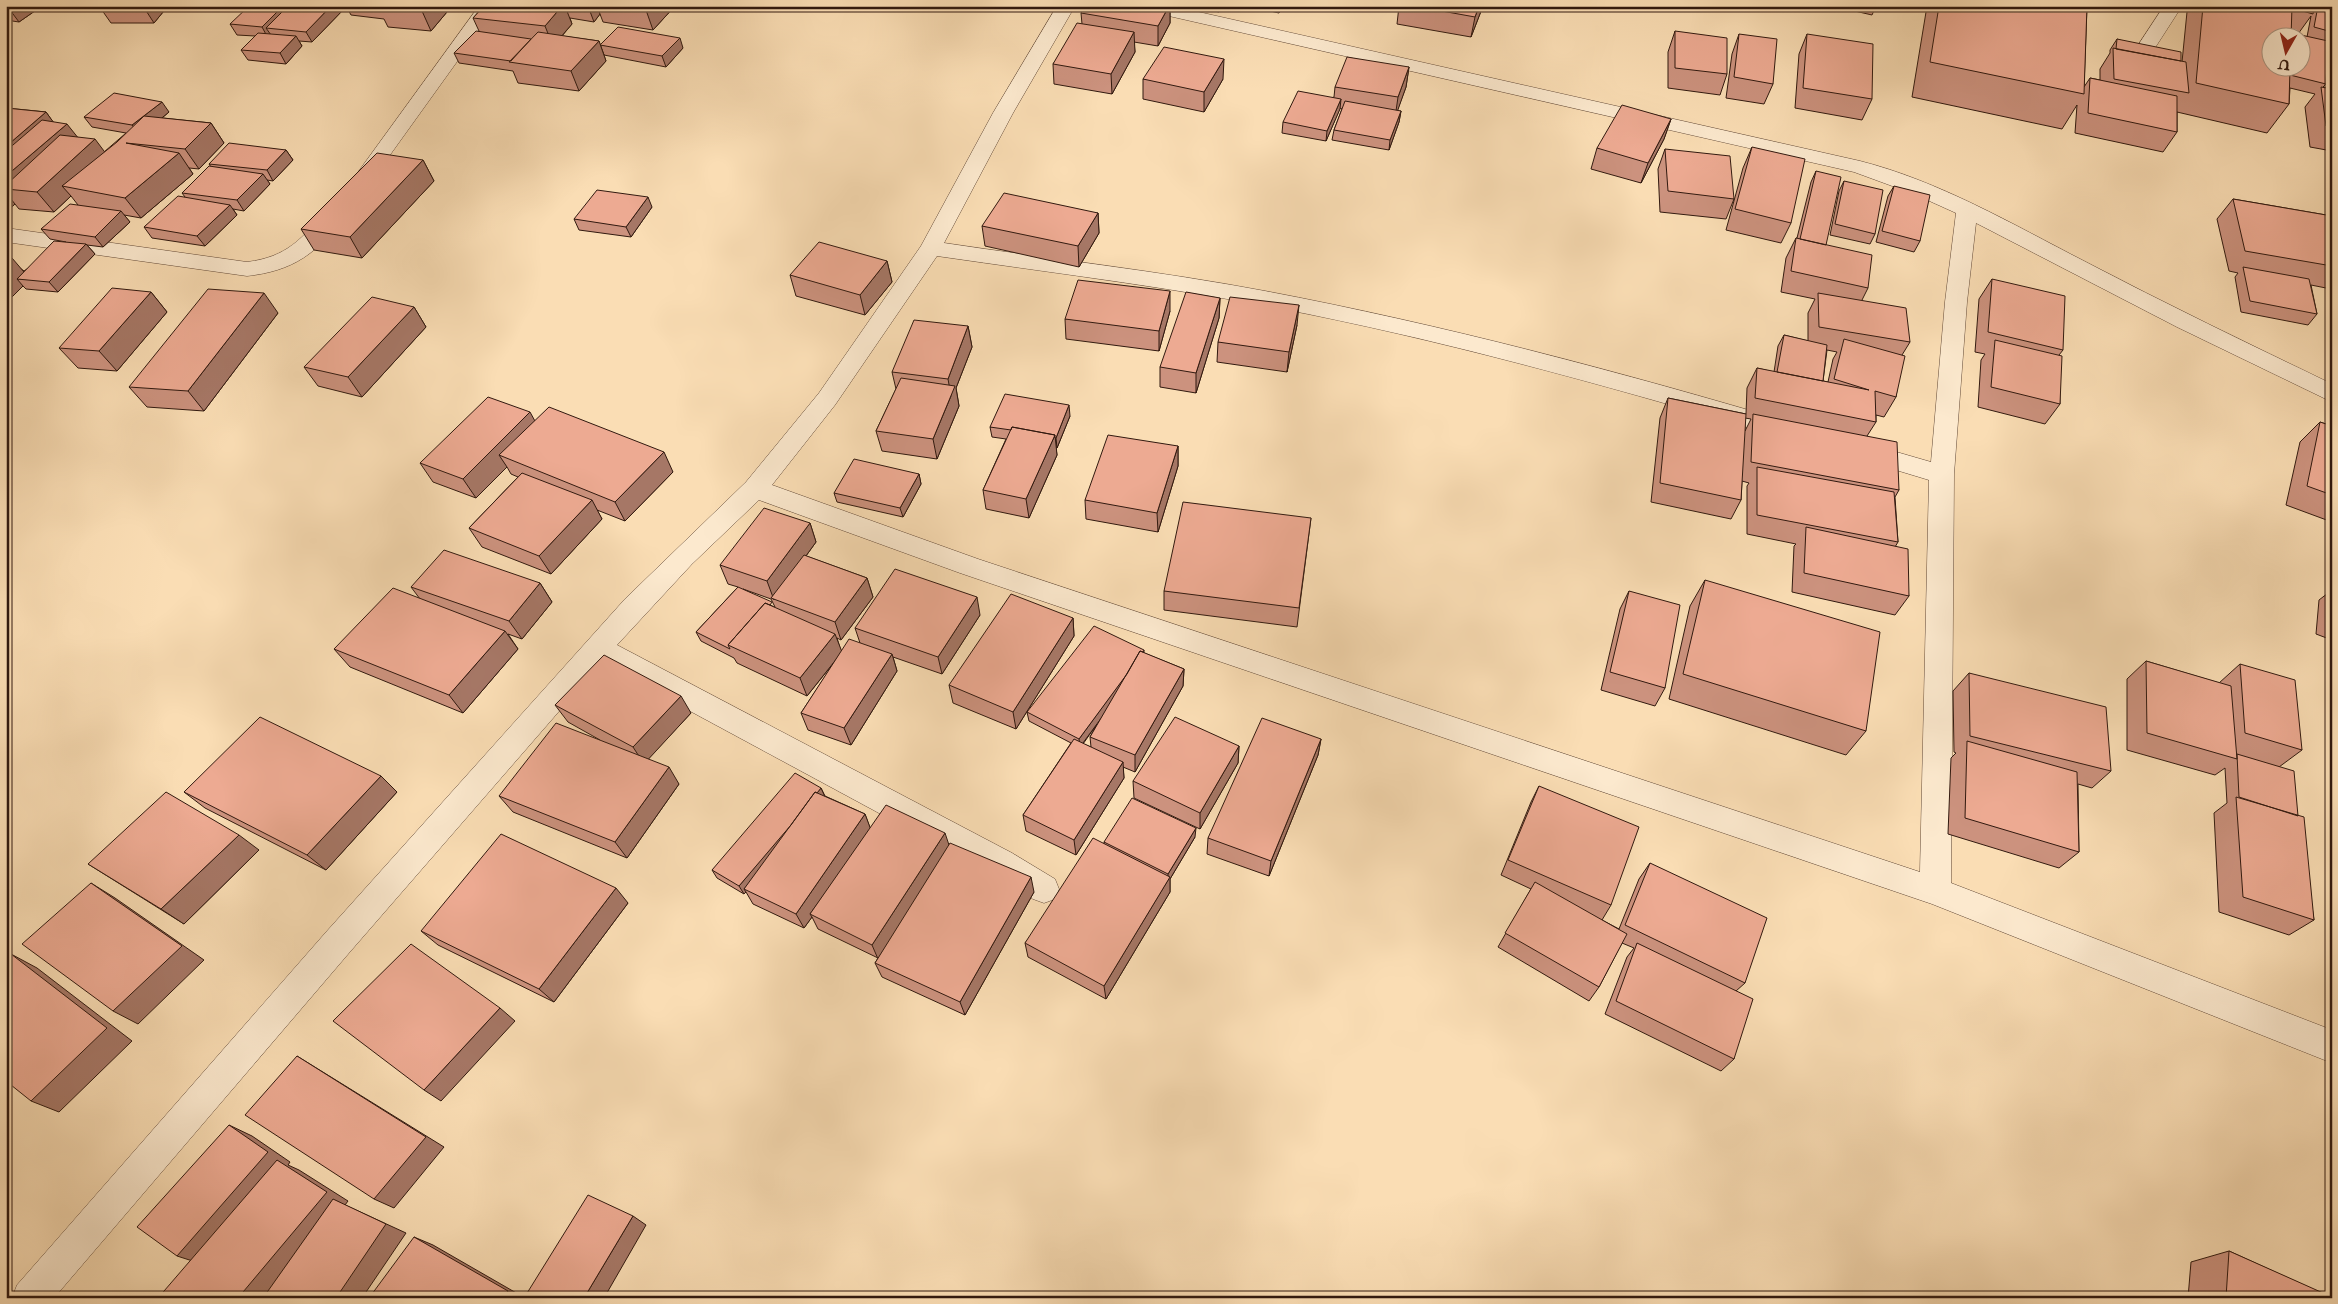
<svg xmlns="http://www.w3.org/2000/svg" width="2338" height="1304" font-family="'IM FELL English',serif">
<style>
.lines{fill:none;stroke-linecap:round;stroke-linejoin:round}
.minor-casing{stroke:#634a38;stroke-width:1}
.minor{fill:#fce9ce;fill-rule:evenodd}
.wall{fill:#cc927e;stroke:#31190f;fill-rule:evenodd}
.shaded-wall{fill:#a67766;stroke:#31190f}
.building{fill:#edaa92;stroke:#31190f}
</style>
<rect width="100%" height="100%" fill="#faddb4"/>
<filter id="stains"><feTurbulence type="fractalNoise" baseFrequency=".004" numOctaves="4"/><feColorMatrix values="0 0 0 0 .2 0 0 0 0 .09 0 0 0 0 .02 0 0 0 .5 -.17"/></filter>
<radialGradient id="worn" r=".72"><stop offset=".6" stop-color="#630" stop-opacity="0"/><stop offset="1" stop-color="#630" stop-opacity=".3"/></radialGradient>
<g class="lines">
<!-- minor casing -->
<g class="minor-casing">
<path id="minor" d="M479,6H497L367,187L360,189L353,187L350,183L353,179Z
M1057,6H1075L1013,113L944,243C1051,259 1159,271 1265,291C1444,325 1621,372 1796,424L1799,430L1796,436L1787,439C1629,392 1470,347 1308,314C1185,289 1061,274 937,256L835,405L772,485L978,559L1920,872L1929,480L1853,457L1850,451L1853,445L1862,442L1931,462L1945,302L1956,213L1914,194L1854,172L1147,11L1141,10L1138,6H1172L1860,161C1939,181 2012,224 2084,261C2166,304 2249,344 2332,384V402L2177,327L1976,223L1967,302L1954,474L1951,883L2332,1030V1063L1932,904L960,573L759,500L692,564L617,645L1012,853L1055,879L1059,889L1055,899L1044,903L1033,899L990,873L601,663L349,953L54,1298H12L17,1285L327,931L625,599L746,482L819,393L921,246L993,113Z
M2164,6H2182L2153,51H2139L2137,47Z
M334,207L341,209L345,214C319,253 293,271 247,276L6,242V228L247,262C287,257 302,239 327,209Z"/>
</g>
<!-- minor -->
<use href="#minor" class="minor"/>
</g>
<!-- wall -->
<path class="wall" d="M6,6H42L19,22L6,20Z
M99,6H168L154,23H111Z
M346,6H452L431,31L388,27L384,19L351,15Z
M484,6H675L653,30L603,22L600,14L594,22L570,18L572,24L562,36L599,41L606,61L579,91L518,83L513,71L459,63L454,53L479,31L473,18Z
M1086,6H1170V23L1158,46L1134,42L1135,52L1112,94L1054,84L1053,64L1082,24L1081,13Z
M1192,6H1223L1219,12Z
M1248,6H1283L1279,13Z
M1314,6H1342L1339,11Z
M1399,6H1483L1471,37L1397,24Z
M1833,6H1876L1872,15Z
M1927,6H2087L2084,87L2090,78L2100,80V69L2110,53V50L2117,39L2182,62L2187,12L2191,6H2332V44L2328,43L2326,84L2323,87L2332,89V151L2310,147L2305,107L2315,94L2290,88L2289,104L2267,133L2177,112V132L2163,152L2075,133L2077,105L2062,129L1912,97ZM2311,16L2307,37L2291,34V32L2298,34Z
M344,9L312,42L299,41L302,46L286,64L248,60L241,50L255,36L237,35L230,24Z
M1675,31L1727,74L1720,95L1668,88V52Z
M1739,34L1773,84L1764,104L1726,98L1732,54Z
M1807,34L1872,99L1862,120L1795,108L1799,54Z
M600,45L683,48L666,67L604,55Z
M1409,67L1406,87L1397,111H1401L1399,122L1389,150L1332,140L1334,130L1342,109L1340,108L1326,141L1282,133L1283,122L1334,97L1335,87Z
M1143,79H1223L1204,112L1143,99Z
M6,108L46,112L53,122L77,137L104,152L126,133L92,127L84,117L169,112L162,118L211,123L224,143L199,169L189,168L193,174L141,218L124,215L130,222L103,247L87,245L95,254L58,292L26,289L23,286L6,303V258L24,271L66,242L50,239L41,229L78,205L71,196L54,212L19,209L15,204L7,211H6Z
M1671,119L1664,139L1641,183L1591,169L1597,148Z
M1752,147L1791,223L1781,243L1726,230L1743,168Z
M1665,149L1734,199L1726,219L1660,212L1658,169Z
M286,150L293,160L273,181L267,180L270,184L244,211L233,209L237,215L205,246L152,238L144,227L185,197L182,193L211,167L209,164Z
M423,160L434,181L362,258L314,250L301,229Z
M1816,171L1826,245L1868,288L1862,300L1910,342L1902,355L1896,397L1884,417L1876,415V422L1867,436L1899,490L1895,497L1898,542L1895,547L1909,596L1895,615L1792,592L1794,546L1796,544L1747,534V486L1749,483L1742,481L1741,500L1731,519L1651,502L1660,418L1668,398L1746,414L1747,388L1757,368L1774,372L1778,346L1784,335L1808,341V313L1815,299L1781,292L1786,258L1796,238H1797L1811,182ZM1827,350L1837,352L1833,359L1828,382L1823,381ZM1745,418L1751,419L1745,431Z
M1844,181L1875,234L1870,244L1830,235L1839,191Z
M1894,186L1920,241L1914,252L1876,242L1888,196Z
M2233,199L2332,216V288L2331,289L2311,285L2317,314L2308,325L2241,312L2235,277L2238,273L2229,271L2217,219Z
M652,207L631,237L579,230L574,219Z
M1098,213L1099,233L1079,267L985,246L982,226Z
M887,261L892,282L865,315L796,296L790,275Z
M1992,279L2063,350L2059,355L2060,404L2045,424L1978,407L1981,360L1985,354L1975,352L1979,299Z
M151,292L167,312L117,371L78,368L59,348Z
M1220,298L1219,318L1196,393L1160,387V367Z
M414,307L426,327L362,397L318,386L304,367Z
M1170,311L1159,351L1066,339L1065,319Z
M278,313L204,411L147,407L129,387Z
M1297,325L1287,372L1217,362L1218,342Z
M968,326L972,347L956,388L959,406L937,459L882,451L876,431L896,389L892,372Z
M1070,416L1057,448H1056L1057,455L1029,518L986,509L983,490L1006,439L992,437L990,427Z
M535,421L673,472L625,521L597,510L602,519L551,574L482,547L469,528L518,477L511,474L507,467L476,498L433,482L420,463Z
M2320,422L2332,426V522L2286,505L2300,442Z
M1178,446V466L1158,532L1086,519L1085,500Z
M919,474L921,484L903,517L837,502L834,493Z
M1311,518L1297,627L1164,610V591Z
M810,523L816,542L806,556L867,578L873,597L841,640L837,638L841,651L860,643L855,628L980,615L942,674L893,657L897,671L851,745L808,730L801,713L836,660L807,696L737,663L734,658L701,641L696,632L738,587L728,584L720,565ZM743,589L771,599L775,607H774Z
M1705,580L1866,731L1846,755L1669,699L1690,606Z
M540,583L552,602L522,639L508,634L518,649L463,713L350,667L334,649L420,599L411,587Z
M2332,590V640L2316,634L2319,600Z
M1629,591L1665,688L1655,706L1601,690L1620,609Z
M1073,618L1074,636L1016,729L953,703L949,685Z
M1144,653L1184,669L1183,686L1135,772L1123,767L1124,778L1076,855L1026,831L1023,815L1071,743L1029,721L1027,712ZM1097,724L1090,737L1091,747L1083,744Z
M2146,661L2219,683L2240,664L2302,750L2279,767L2298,816L2314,920L2289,935L2219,912L2214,813L2227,803L2225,768L2215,775L2127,750V679Z
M1969,673L2111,771L2092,788L2078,784L2079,852L2059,868L1948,834L1951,758L1956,753L1954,752L1953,691Z
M555,705L691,713L648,759L679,784L627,858L513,812L499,796L600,740L568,722Z
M1321,739L1318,755L1269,876L1207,854L1208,838Z
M1239,746L1238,763L1200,829L1134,798L1133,781Z
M381,776L397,792L326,870L205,808L184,792Z
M1539,786L1611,905L1602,920L1619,929L1639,879L1650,863L1745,983L1736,991L1734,1059L1721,1071L1605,1014L1627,957L1634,948L1622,943L1599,987L1589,1001L1498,947L1531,889L1501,875L1531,802Z
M821,788L825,796L865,814L870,828L949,844L1034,892L965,1015L882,977L875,963L878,958L818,929L812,917L804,928L753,904L746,892L744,894L717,878L712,870Z
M1195,837L1170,879V892L1106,999L1028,957L1025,943L1104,844V842Z
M259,850L184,924L88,864Z
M628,903L554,1002L438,945L421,931Z
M2229,1251L2332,1298H2188L2191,1262Z"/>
<!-- shaded-wall -->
<path class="shaded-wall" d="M7,6H42L19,22Z
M143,6H168L154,23Z
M283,6H300L266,28L271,35L268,38L262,27Z
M331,6H343L344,9L312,42L306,32Z
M425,6H452L431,31L422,11Z
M562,6H565L572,24L553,46L545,26Z
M588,6H597L600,14L594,22Z
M650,6H675L653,30L646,10Z
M1169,6H1170V23L1158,46V26Z
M1219,6H1223L1219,12Z
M1280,6H1283L1279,13Z
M1479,6H1483L1471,37L1475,17Z
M1134,32L1135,52L1112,94L1111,74Z
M296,36L302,46L286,64L280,53Z
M680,38L683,48L666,67L662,56Z
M599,41L606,61L579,91L571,71Z
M1224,59L1223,79L1204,112V92Z
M1409,67L1406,87L1395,118L1398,97Z
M1341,99L1340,109L1326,141L1327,131Z
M162,102L169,112L140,136L132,125Z
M1401,111L1399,122L1389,150L1390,140Z
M46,112L54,123L19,154L10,143Z
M1671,119L1664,139L1641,183L1648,163Z
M211,123L224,143L199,169L185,149Z
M67,124L83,144L6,189V176Z
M95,139L110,159L62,186L71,196L54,212L37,192Z
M286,150L293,160L273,181L267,170Z
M179,153L193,174L141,218L125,198Z
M423,160L434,181L362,258L350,237Z
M263,174L270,184L244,211L237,200Z
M6,193L15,204L7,211L6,210Z
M648,197L652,207L631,237L626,227Z
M230,205L237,215L205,246L197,236Z
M121,211L130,222L103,247L95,237Z
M1098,213L1099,233L1079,267L1078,246Z
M86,244L95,254L58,292L49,282Z
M12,258L30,279H17L23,286L6,303V264Z
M887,261L892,282L865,315L860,295Z
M1170,291V311L1159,351V331Z
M151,292L167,312L117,371L99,351Z
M264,293L278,313L204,411L188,391Z
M1220,298L1219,318L1196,393V373Z
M1299,305L1297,325L1287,372L1289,352Z
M414,307L426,327L362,397L348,377Z
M968,326L972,347L956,388L959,406L937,459L933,439L951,396L948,379Z
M1069,405L1070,416L1057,448L1056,438Z
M530,412L541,432L499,455L507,467L476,498L463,479Z
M1055,435L1057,455L1029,518L1026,499Z
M1178,446V466L1158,532L1157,513Z
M664,452L673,472L625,521L615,502Z
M919,474L921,484L903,517L900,508Z
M592,500L602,519L551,574L539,556Z
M810,523L816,542L774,600L767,581Z
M867,578L873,597L841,640L835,622Z
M540,583L552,602L522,639L509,621Z
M977,597L980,615L942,674L938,657Z
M1073,618L1074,636L1016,729L1013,712Z
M505,631L518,649L463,713L449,695Z
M835,634L842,652L807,696L800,678Z
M1144,650V660L1080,747L1079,739Z
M892,654L897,671L851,745L844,728Z
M1184,669L1183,686L1135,772V755Z
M681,696L691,713L644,764L633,747Z
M1321,739L1318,755L1269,876L1271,861Z
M1239,746L1238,763L1200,829V813Z
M1123,762L1124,778L1076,855L1074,840Z
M669,767L679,784L627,858L615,842Z
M381,776L397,792L326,870L307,855Z
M821,788L825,797L744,889L746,892L744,894L739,886Z
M865,814L871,830L810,914L812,917L804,928L796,914Z
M1196,828L1195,837L1170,879V892L1106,999L1104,986L1168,880V874Z
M945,833L950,848L878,959L872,945Z
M239,835L259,850L184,924L161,909Z
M1031,877L1034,892L965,1015L960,1002Z
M91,883L115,898L204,960L138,1024L113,1011Z
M616,888L628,903L554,1002L539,989Z
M11,954L37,968L132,1041L59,1112L31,1101Z
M500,1008L515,1021L441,1101L424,1090Z
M297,1056L444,1147L394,1208L374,1199Z
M229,1125L252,1136L290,1162L288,1165L299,1170L348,1201L345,1205L406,1233L362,1298H238L202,1264L177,1256Z
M633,1216L646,1225L604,1298H584Z
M414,1237L433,1245L525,1298H503Z"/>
<!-- building -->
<path class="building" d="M249,6H283L262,27L230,24Z
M288,6H331L306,32L266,28Z
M356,6H379L378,7L379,9Z
M379,6H425L422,11L378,7Z
M484,6H562L545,26L473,18Z
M622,6H650L646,10Z
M1086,6H1169L1158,26L1081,13Z
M1414,6H1479L1475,17Z
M1939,6H2087L2084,94L1930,62Z
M2203,6H2292L2291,38H2270V68H2290L2289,104L2196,83Z
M2292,6H2314L2313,14L2292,8Z
M2318,6H2332V32L2314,27Z
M1077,23L1134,32L1111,74L1053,64Z
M618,27L680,38L662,56L600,45Z
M476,31L531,39L511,61L454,53Z
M1675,31L1727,38V74L1675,68Z
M538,32L599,41L571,71L509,62Z
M258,33L296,36L280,53L241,50Z
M2292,33L2328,41L2326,84L2290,75V68H2300V38H2291Z
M1739,34L1777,39L1773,84L1734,77Z
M1807,34L1873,44L1872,99L1803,88Z
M2117,39L2181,52V61L2116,49Z
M1164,47L1224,59L1204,92L1143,79Z
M2113,48L2186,62L2189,93L2114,79Z
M1347,57L1409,67L1398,97L1335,87Z
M2090,78L2177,96V132L2088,113Z
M2321,87L2332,89V127L2326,126Z
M1298,91L1341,99L1327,131L1283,122Z
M114,93L162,102L132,125L84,117Z
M1345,101L1401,111L1390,140L1334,130Z
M1622,105L1671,119L1648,163L1597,148Z
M6,108L46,112L10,143H6Z
M144,116L211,123L185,149L126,143L179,153L125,198L62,186L117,142Z
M42,120L67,124L6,176V151Z
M60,135L95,139L37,192L6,189V185Z
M229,143L286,150L267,170L209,164Z
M1752,147L1805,159L1791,223L1735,209Z
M1665,149L1730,156L1734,199L1668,191Z
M377,153L423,160L350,237L301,229Z
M209,166L263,174L237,200L182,193Z
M1816,171L1841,177L1826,245L1800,239Z
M1844,181L1883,190L1875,234L1835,224Z
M1894,186L1930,195L1920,241L1882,231Z
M597,190L648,197L626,227L574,219Z
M1004,193L1098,213L1078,246L982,226Z
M178,196L230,205L197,236L144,227Z
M2233,199L2332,216V266L2245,251Z
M70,204L121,211L95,237L41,229Z
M1796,238L1872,255L1868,288L1791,271Z
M54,241L86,244L49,282L17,279Z
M819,242L887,261L860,295L790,275Z
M6,258H12L6,264Z
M2243,267L2309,279L2317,314L2250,301Z
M1992,279L2065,296L2063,350L1988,332Z
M1078,280L1170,291L1159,331L1065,319Z
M112,288L151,292L99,351L59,348Z
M208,289L264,293L188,391L129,387Z
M1186,292L1220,298L1196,373L1160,367Z
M1818,293L1906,308L1910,342L1819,327Z
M372,297L414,307L348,377L304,367Z
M1230,297L1299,305L1289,352L1218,342Z
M914,320L968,326L948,379L892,372Z
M1784,335L1827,345L1823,381L1777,372Z
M1844,339L1905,356L1896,397L1875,391L1876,422L1755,398L1757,368L1869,390L1834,379Z
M1995,340L2062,356L2060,404L1991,387Z
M901,378L955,386L933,439L876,431Z
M1005,394L1069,405L1056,438H1055V435L1012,427L1011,430L990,427Z
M488,397L530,412L463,479L420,463Z
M1668,398L1746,414L1741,500L1660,483Z
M549,407L664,452L615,502L499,455Z
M1753,414L1897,442L1899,490L1751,462Z
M2320,422L2332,426V495L2307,486Z
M1012,427L1055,435L1026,499L983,490Z
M1108,435L1178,446L1157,513L1085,500Z
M854,459L919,474L900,508L834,493Z
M1757,467L1894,492L1898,542L1757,515Z
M522,473L592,500L539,556L469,528Z
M1183,502L1311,518L1299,608L1164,591Z
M764,508L810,523L767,581L720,565Z
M1806,527L1908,549L1909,596L1804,573Z
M444,550L540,583L509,621L411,587Z
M804,555L867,578L835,622L771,598Z
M895,569L977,597L938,657L855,628Z
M1705,580L1880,632L1866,731L1683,674Z
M738,587L772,602L770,605L765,603L728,645L730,649L696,632Z
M393,588L505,631L449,695L334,649Z
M1629,591L1680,605L1665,688L1610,672Z
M1011,594L1073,618L1013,712L949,685Z
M765,603L835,634L800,678L728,645Z
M1094,626L1144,650L1143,652L1140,651L1127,674L1079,739L1027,712Z
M849,639L892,654L844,728L801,713Z
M1140,651L1184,669L1135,755L1090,737Z
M604,655L681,696L633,747L555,705Z
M2146,661L2231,686L2237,759L2147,733Z
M2240,664L2295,680L2302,750L2245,733Z
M1969,673L2106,707L2111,771L1970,736Z
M260,717L381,776L307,855L184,792Z
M1175,717L1239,746L1200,813L1133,781Z
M1262,718L1321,739L1271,861L1208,838Z
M556,723L669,767L615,842L499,796Z
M1074,739L1123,762L1074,840L1023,815Z
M1967,741L2077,772L2079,852L1965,818Z
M2237,754L2294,771L2298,816L2239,797Z
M795,773L821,788L817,793L815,792L791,825L739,886L712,870Z
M1539,786L1639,827L1611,905L1508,860Z
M166,792L239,835L161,909L88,864Z
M815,792L865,814L796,914L744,889Z
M2236,797L2304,817L2314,920L2243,897Z
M1132,798L1196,828L1168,874L1104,842Z
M886,805L945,833L872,945L810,914Z
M501,834L616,888L539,989L421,931Z
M1093,838L1170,877L1104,986L1025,943Z
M950,843L1031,877L960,1002L875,963Z
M1650,863L1767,918L1745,983L1625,925Z
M1535,882L1627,934L1599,987L1505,933Z
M91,883L182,946L113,1011L22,944Z
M1637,943L1753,999L1734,1059L1616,1001Z
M411,944L500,1008L424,1090L333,1021Z
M11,954L107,1028L31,1101L6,1081V958Z
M297,1056L426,1137L374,1199L245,1115Z
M229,1125L268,1152L177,1256L137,1227Z
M277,1160L327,1192L238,1298H158Z
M588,1195L633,1216L584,1298H524Z
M333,1199L386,1224L336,1298H263Z
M414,1237L508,1291L503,1298H369Z
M2229,1251L2332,1297V1298H2226Z"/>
<!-- margin -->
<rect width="2338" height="1304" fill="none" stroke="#faddb4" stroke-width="25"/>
<rect x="8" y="8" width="2323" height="1289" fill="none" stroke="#31190f" stroke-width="2.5"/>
<rect x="12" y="12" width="2313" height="1279" fill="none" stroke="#31190f"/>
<!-- north arrow -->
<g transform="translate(2286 52) rotate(188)"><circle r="24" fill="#fce9ce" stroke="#ab9682"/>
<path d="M0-4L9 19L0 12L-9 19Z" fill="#8f2418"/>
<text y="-8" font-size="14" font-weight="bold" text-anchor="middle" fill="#31190f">U</text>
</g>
<rect width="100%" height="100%" filter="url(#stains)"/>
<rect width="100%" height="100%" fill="url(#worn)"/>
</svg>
